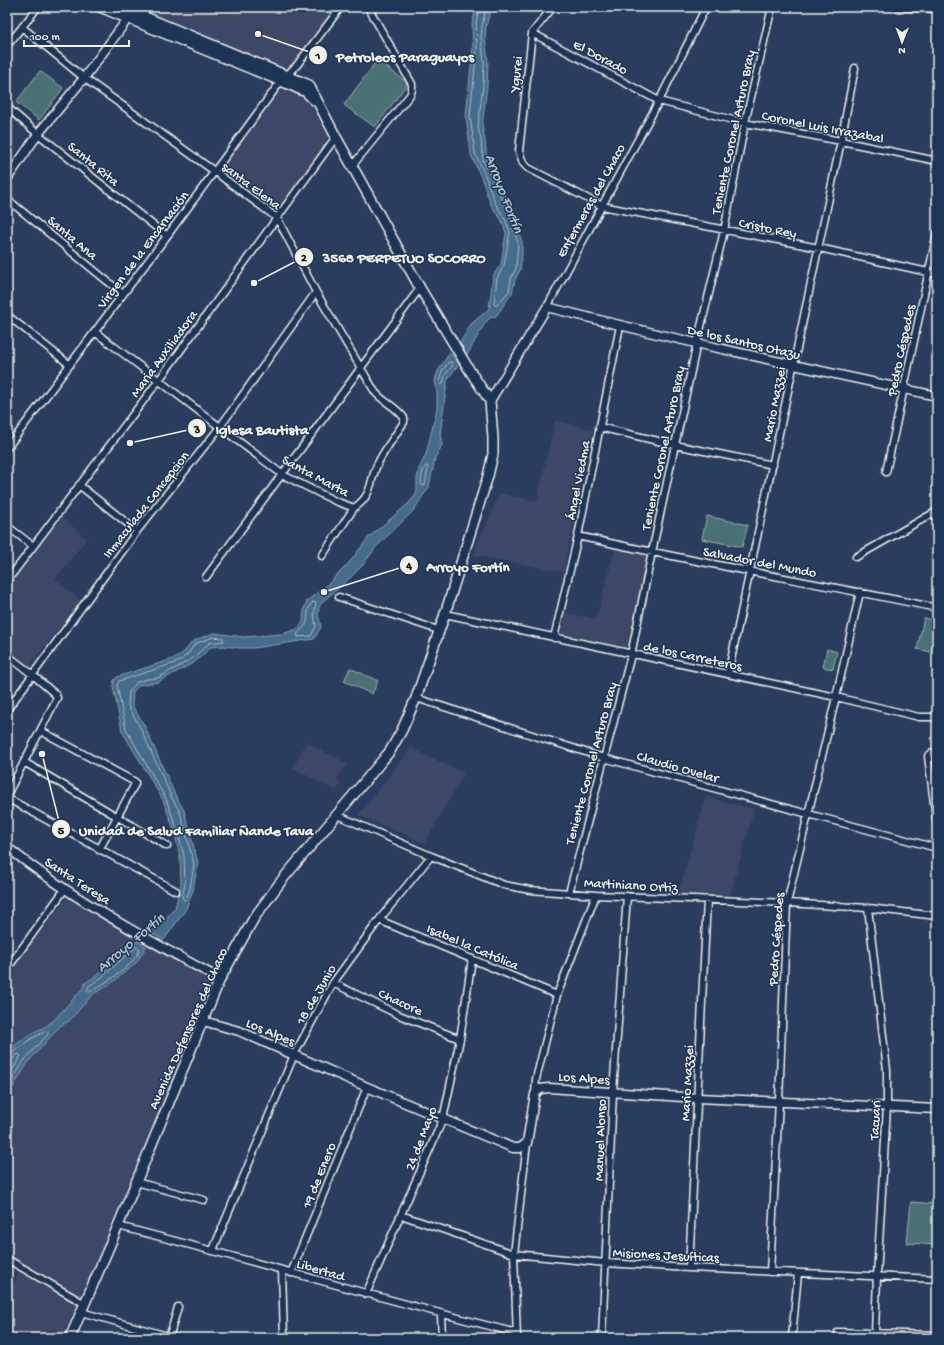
<svg xmlns="http://www.w3.org/2000/svg" width="944" height="1345" font-family="'Gochi Hand',sans-serif">
<style>
.built{fill:#3c4767}
.green{fill:#486f73;stroke:#9eb0ae}
.water{fill:#446c8c;stroke:#8aa1b1}
.lines{fill:none;stroke-linecap:round;stroke-linejoin:round}
.shore{stroke:#aebcc3;stroke-width:1}
.minor-casing{stroke:#f4f1e8;stroke-width:9}
.tertiary-casing{stroke:#f4f1e8;stroke-width:11}
.secondary-casing{stroke:#f4f1e8;stroke-width:12}
.minor{stroke:#1d3557;stroke-width:6}
.tertiary{stroke:#1d3557;stroke-width:8}
.secondary{stroke:#1d3557;stroke-width:9}
.labels{text-anchor:middle;stroke-width:3;stroke-linejoin:round;paint-order:stroke}
.street-label{font-size:14px;fill:#f4f1e8;stroke:#1d3557}
.water-label{font-size:15px;font-style:italic;fill:#b6c2c8;stroke:#1d3557}
.leader{fill:none;stroke:#f4f1e8;stroke-width:1.5}
.callout-dot{fill:#f4f1e8;stroke:#1d3557;stroke-width:1.5}
.mark-label{font-size:12px;text-anchor:middle;font-weight:bold;fill:#111}
.callout-label{font-size:15px;text-anchor:middle;font-weight:bold;fill:#f4f1e8;stroke:#1d3557;stroke-width:3;stroke-linejoin:round;paint-order:stroke}
</style>
<rect width="100%" height="100%" fill="#2b3d5e"/>
<filter id="ink" filterUnits="userSpaceOnUse"><feTurbulence type="fractalNoise" baseFrequency=".025" numOctaves="2"/><feDisplacementMap in="SourceGraphic" scale="8" xChannelSelector="R" yChannelSelector="G"/><feConvolveMatrix kernelMatrix="1 2 1 2 8 2 1 2 1" color-interpolation-filters="sRGB"/></filter>
<g filter="url(#ink)">
<!-- built -->
<path class="built" d="M139,7H337L286,71Z
M285,87L305,96L308,99L329,138L278,211L275,210L222,171L220,168L245,131L249,135L248,133L280,89Z
M555,420L593,430L563,572L473,555L500,493L537,501Z
M62,517L87,539L55,579L81,601L28,668L7,654V585L38,544Z
M615,549L645,555L648,558L627,650L560,637L565,613L596,619Z
M306,742L348,764L337,779L341,784L336,791L293,768Z
M411,748L464,773L425,843L358,815Z
M706,797L754,809L729,899L678,894Z
M72,891L222,978L84,1304L7,1255V976Z
M21,1269L78,1305L61,1338H7V1315L11,1308L7,1305V1295Z"/>
<!-- green -->
<path class="green" d="M377,60L408,83L375,127L344,105Z
M40,71L63,88L39,120L16,102Z
M707,516L748,525L742,547L702,539Z
M924,618L937,621L931,652L917,649Z
M827,649L837,652L833,669L823,667Z
M350,668L378,681L372,694L344,681Z
M911,1202L937,1204V1245L907,1243Z"/>
<!-- water -->
<path class="water" d="M476,7H491L486,27L485,38L488,62L487,86L482,126L485,140L487,161L511,208L522,242V254L520,270L515,280L512,293L496,316L490,318L485,323L467,355L460,343L471,324L489,309L493,276L501,264L506,233L502,221L491,205L481,177L471,155L466,116L473,47L472,24Z
M450,352L459,364L449,377L447,382L440,435L442,445L435,458L429,487L413,511L376,547L363,565L346,582L323,601L319,607L318,614L321,627L314,639L253,648H240L224,646L211,647L195,662L158,682L139,685L133,692L132,705L144,725L176,797L184,810L198,863L193,890L186,909L164,940L148,931L167,917L175,908L181,884L180,857L174,830L163,800L122,731L113,686L114,680L117,677L176,658L184,652L193,641L214,633L244,637L282,634L295,630L299,627L303,622L304,609L307,601L327,585L349,563L369,537L408,504L415,496L417,490V478L419,469L426,454L437,409V392L435,380L438,371Z
M137,941L146,947L136,963L108,986L93,994L69,1021L60,1026L29,1061L13,1087L7,1094V1052L27,1036L48,1025L55,1019L83,988L85,983L99,974Z"/>
<g class="lines">
<!-- shore -->
<path class="shore" d="M479,7L476,24L477,47L470,116L475,153L485,175L495,203L505,219L510,232L504,265L497,278L494,304L496,306L509,291L511,279L516,268L518,243L508,210L483,161L481,140L478,126L483,86L484,62L481,38L482,27L486,7
M449,362H452L453,365L445,375L443,384L441,385L439,381L442,372Z
M427,466L428,468L425,485L423,486L421,484C421,478 422,472 425,467Z
M313,602L316,603L314,614L316,626L311,636L298,637L297,634C300,631 304,628 306,624C309,617 306,608 313,602Z
M214,637L223,638L224,641L209,643L193,658L158,678L147,679L137,682L129,692L128,706L140,727L172,798L180,812L186,834L194,864L190,889L186,899L184,900L182,898L185,884L184,856L177,829L166,799L126,729L117,686L119,681L178,662L187,655L195,644Z
M136,947L139,948L140,950C131,969 107,981 90,992L87,991L89,986L102,977Z
M7,1055L11,1054L29,1040L46,1031L48,1032V1034L26,1058L7,1088
M7,1060L12,1059L18,1054L21,1056L7,1079"/>
<!-- minor casing -->
<g class="minor-casing">
<path id="minor" d="M553,7L532,33L519,151L523,163L528,168L602,206L819,248L937,274
M896,7L937,9
M22,27L84,78L214,171L277,218L316,292L375,392C383,402 397,407 404,418V422C395,436 384,450 377,465C369,483 373,495 354,508L322,556
M532,33L659,101L745,123L841,141L937,161
M7,46L38,7
M7,107L38,134L167,236
M352,166L410,95L412,90V84L368,7
M7,199L123,294
M547,307L659,101L706,7
M7,315L70,365
M95,332L283,475L335,501L354,508
M599,427L675,445L773,465
M7,448L167,236L281,81L297,65L341,7
M886,472L937,233
M79,485L137,531
M7,526L33,546
M578,536C697,563 817,583 937,608
M856,557L937,511
M206,577L420,288
M7,581L159,380L336,137
M339,597L438,630
M445,614L836,697L919,717H937
M554,638L578,536L620,326
M7,655L33,675L56,695L57,698L7,795
M728,674L841,141L855,68
M416,698L604,758L808,814L937,848
M7,710L137,531L220,427L316,292
M41,731L135,782V784L99,850
M937,753H932L928,756L937,826
M24,762L167,846
M7,798L176,891
M337,815L431,856L504,885L530,890L596,895L787,903L868,908L937,916
M569,893L631,655L652,552L697,343L724,231L745,123L772,7
M868,908L887,1070V1106L877,1276L875,1333
M379,920L557,995
M7,969L65,889
M333,983L399,1015L460,1039
M535,1094L536,1079L557,995L596,895
M136,1182L204,1200
M401,1215L514,1254L606,1263L689,1268L937,1279
M118,1226C252,1260 384,1300 517,1333
M213,1250L294,1055L333,983L379,920L431,856
M7,1259L85,1304
M689,1268L707,900
M282,1270L284,1338
M770,1272L779,1101L787,903L836,697L860,592
M291,1273L367,1087
M366,1294L443,1119L460,1039L472,959
M81,1312L175,1338
M441,1314L442,1338
M838,1332L937,1335
M169,1338L178,1307
M517,1338L514,1254L527,1143
M602,1338L613,1092L627,896
M792,1338L798,1273"/>
</g>
<!-- tertiary casing -->
<g class="tertiary-casing">
<path id="tertiary" d="M7,179L38,134L84,78L132,13
M490,401L547,307C676,340 807,368 937,396
M7,847C72,899 147,939 220,979
M203,1021L239,1031L367,1087L513,1148H520L527,1143L535,1094L540,1089L549,1088L698,1098L937,1109"/>
</g>
<!-- secondary casing -->
<g class="secondary-casing">
<path id="secondary" d="M100,7L281,81L306,92L314,100
M70,1338L118,1226L220,979L254,918L282,880L376,768L390,751L402,730L416,698L445,614L488,476L493,454V438L490,401L470,371L420,288L336,137L309,85L121,7"/>
</g>
<!-- minor -->
<use href="#minor" class="minor"/>
<!-- tertiary -->
<use href="#tertiary" class="tertiary"/>
<!-- secondary -->
<use href="#secondary" class="secondary"/>
</g>
</g>
<g class="labels">
<!-- street labels -->
<g class="street-label">
<text transform="translate(601 56) rotate(28)" y="5">El Dorado</text>
<text transform="translate(515 74) rotate(-84)" y="5">Ygurei</text>
<text transform="translate(823 126) rotate(11)" y="5">Coronel Luis Irrazabal</text>
<text transform="translate(732 132) rotate(-78)" y="5">Teniente Coronel Arturo Bray</text>
<text transform="translate(94 163) rotate(39)" y="5">Santa Rita</text>
<text transform="translate(252 185) rotate(37)" y="5">santa Elena</text>
<text transform="translate(590 200) rotate(-61)" y="5">Enfermeras del Chaco</text>
<text transform="translate(768 227) rotate(11)" y="5">Cristo Rey</text>
<text transform="translate(73 237) rotate(40)" y="5">Santa Ana</text>
<text transform="translate(142 249) rotate(-53)" y="5">Virgen de la Encarnación</text>
<text transform="translate(744 341) rotate(13)" y="5">De los Santos Otazu</text>
<text transform="translate(900 350) rotate(-78)" y="5">Pedro Céspedes</text>
<text transform="translate(163 353) rotate(-54)" y="5">Maria Auxiliadora</text>
<text transform="translate(773 404) rotate(-79)" y="5">Mario Mazzei</text>
<text transform="translate(662 448) rotate(-78)" y="5">Teniente Coronel Arturo Bray</text>
<text transform="translate(316 475) rotate(28)" y="5">Santa Marta</text>
<text transform="translate(577 480) rotate(-79)" y="5">Ángel Viedma</text>
<text transform="translate(145 504) rotate(-52)" y="5">Inmaculada Concepcion</text>
<text transform="translate(760 561) rotate(11)" y="5">Salvador del Mundo</text>
<text transform="translate(693 655) rotate(12)" y="5">de los Carreteros</text>
<text transform="translate(590 763) rotate(-75)" y="5">Teniente Coronel Arturo Bray</text>
<text transform="translate(678 766) rotate(16)" y="5">Claudio Ovelar</text>
<text transform="translate(78 880) rotate(33)" y="5">Santa Teresa</text>
<text transform="translate(631 884) rotate(3)" y="5">Martiniano Ortiz</text>
<text transform="translate(775 939) rotate(-86)" y="5">Pedro Céspedes</text>
<text transform="translate(473 946) rotate(23)" y="5">Isabel la Católica</text>
<text transform="translate(315 994) rotate(-60)" y="5">18 de Junio</text>
<text transform="translate(401 1001) rotate(24)" y="5">Chacore</text>
<text transform="translate(187 1028) rotate(-66)" y="5">Avenida Defensores del Chaco</text>
<text transform="translate(271 1031) rotate(23)" y="5">Los Alpes</text>
<text transform="translate(584 1077) rotate(4)" y="5">Los Alpes</text>
<text transform="translate(686 1083) rotate(-87)" y="5">Mario Mazzei</text>
<text transform="translate(874 1120) rotate(-87)" y="5">Tacuari</text>
<text transform="translate(420 1138) rotate(-69)" y="5">24 de Mayo</text>
<text transform="translate(599 1140) rotate(-88)" y="5">Manuel Alonso</text>
<text transform="translate(318 1175) rotate(-68)" y="5">19 de Enero</text>
<text transform="translate(666 1254) rotate(3)" y="5">Misiones Jesuíticas</text>
<text transform="translate(321 1269) rotate(16)" y="5">Libertad</text>
</g>
<!-- water labels -->
<g class="water-label">
<text transform="translate(505 193) rotate(69)" y="5">Arroyo Fortín</text>
<text transform="translate(130 942) rotate(-40)" y="5">Arroyo Fortín</text>
</g>
</g>
<!-- callouts -->
<path class="leader" d="M258 34L318 55M254 283L304 257M130 443L197 428M324 592L409 565M42 754L61 829"/>
<g class="callout-dot">
<circle cx="258" cy="34" r="4"/>
<circle cx="254" cy="283" r="4"/>
<circle cx="130" cy="443" r="4"/>
<circle cx="324" cy="592" r="4"/>
<circle cx="42" cy="754" r="4"/>
<circle cx="318" cy="55" r="10"/>
<circle cx="304" cy="257" r="10"/>
<circle cx="197" cy="428" r="10"/>
<circle cx="409" cy="565" r="10"/>
<circle cx="61" cy="829" r="10"/>
</g>
<g class="mark-label">
<text x="318" y="59">1</text>
<text x="304" y="261">2</text>
<text x="197" y="433">3</text>
<text x="409" y="569">4</text>
<text x="61" y="834">5</text>
</g>
<g class="callout-label">
<text x="405" y="61">Petroleos Paraguayos</text>
<text x="404" y="262">3568 PERPETUO SOCORRO</text>
<text x="262" y="434">Iglesa Bautista</text>
<text x="468" y="571">Arroyo Fortín</text>
<text x="196" y="835">Unidad de Salud Familiar Ñande Tava</text>
</g>
<!-- margin -->
<rect width="944" height="1345" fill="none" stroke="#1d3557" stroke-width="24"/>
<rect x="12" y="12" width="920" height="1321" fill="none" stroke="#f4f1e8" stroke-width="1.5" filter="url(#ink)"/>
<!-- north arrow -->
<g transform="translate(902 42) rotate(181)" stroke="#1d3557" stroke-width="3" paint-order="stroke">
<path d="M0-3L7 15L0 10L-7 15Z" fill="#f4f1e8"/>
<text y="-6" font-size="11" font-weight="bold" text-anchor="middle" fill="#f4f1e8">N</text>
</g>
<!-- scale -->
<path d="M24 40v6h105v-6" fill="none" stroke="#f4f1e8" stroke-width="2"/>
<text x="30" y="40" font-size="12" fill="#f4f1e8" stroke="#1d3557" stroke-width="3" paint-order="stroke">100 m</text>
</svg>
